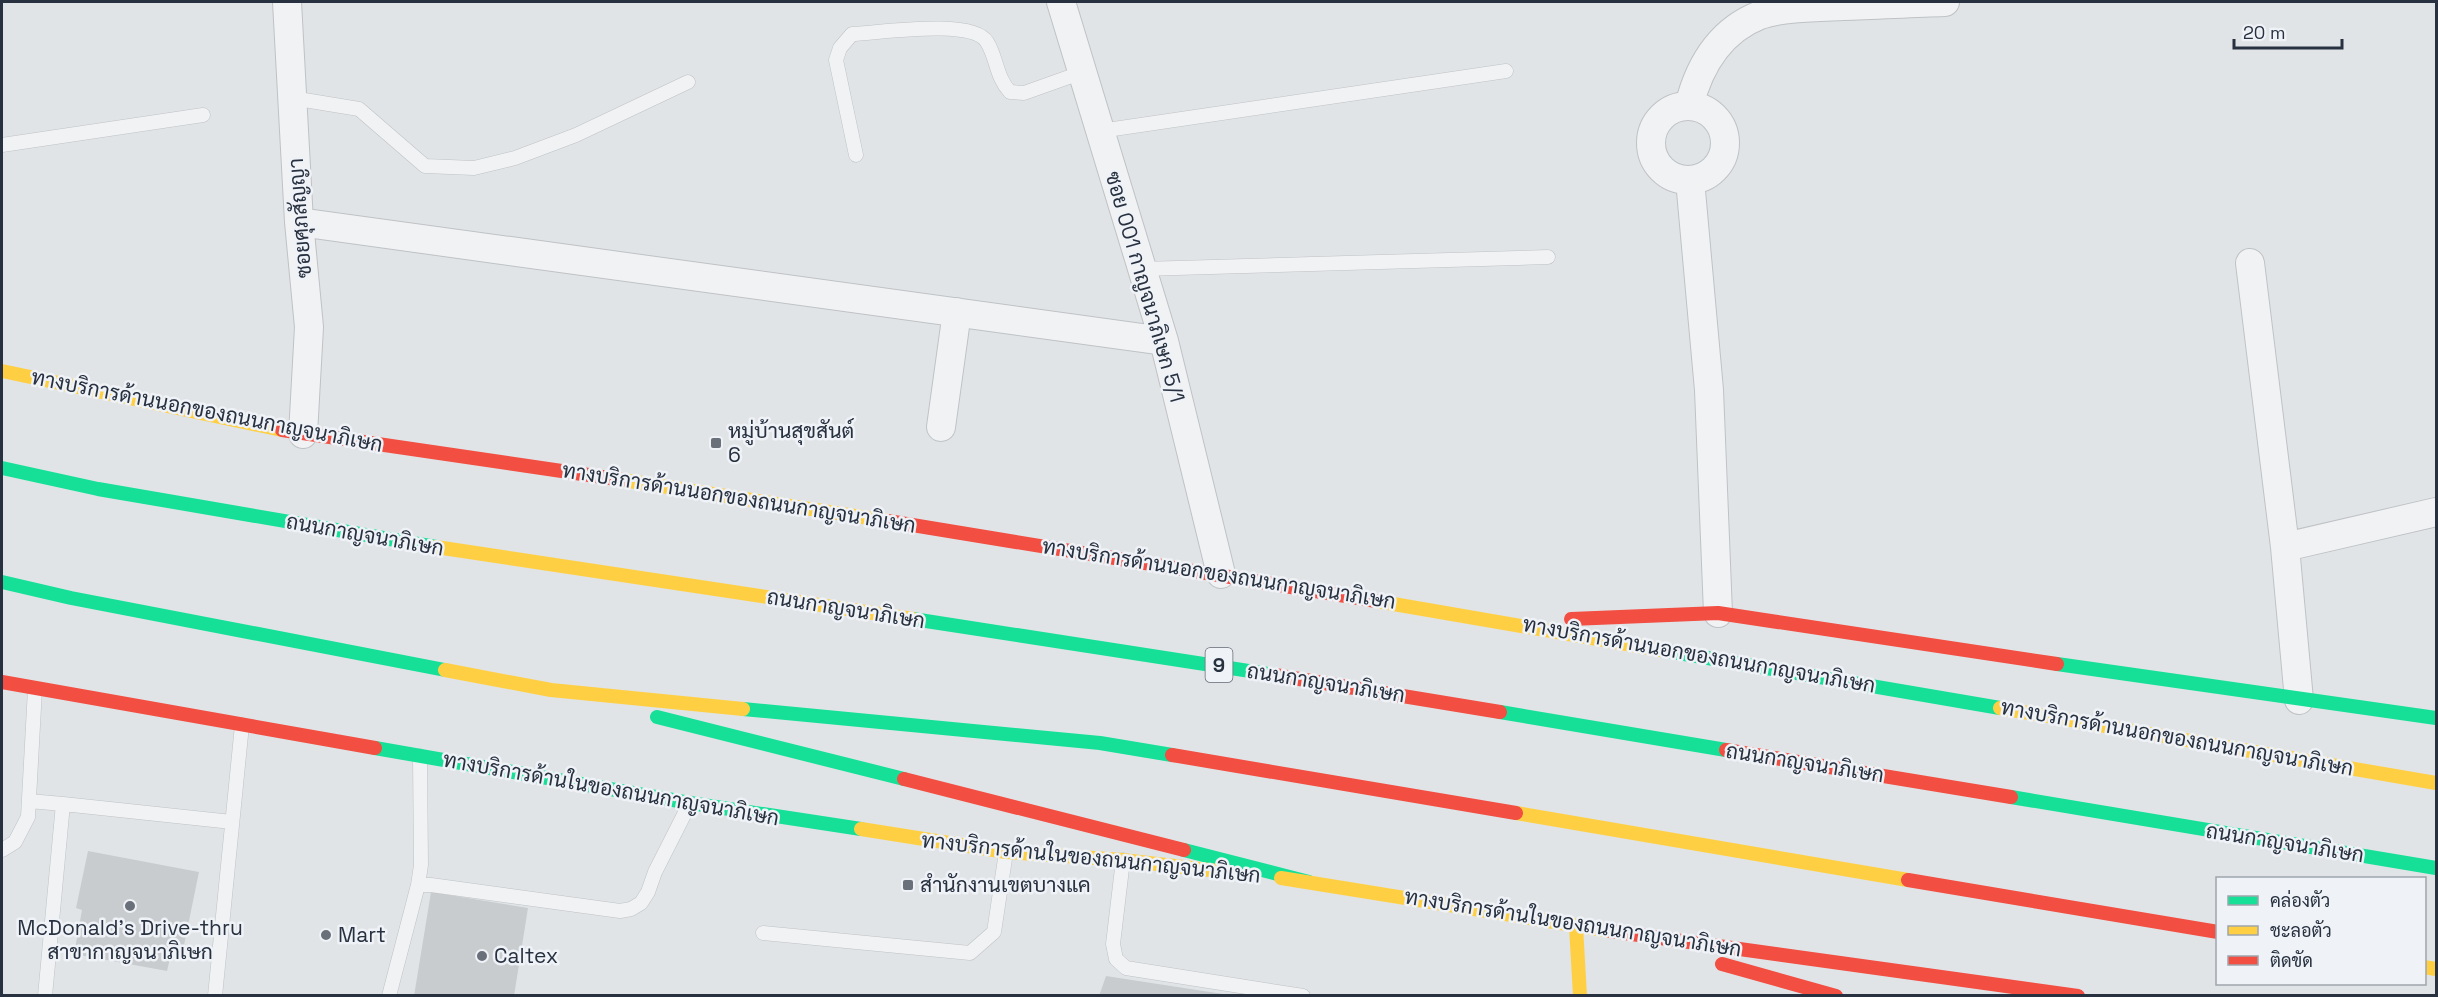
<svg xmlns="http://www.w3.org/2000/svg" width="2438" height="997" font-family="'Space Grotesk',Sarabun,sans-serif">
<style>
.building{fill:#c9cccf}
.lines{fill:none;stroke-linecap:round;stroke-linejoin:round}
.lane-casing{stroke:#bfc2c5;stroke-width:15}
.street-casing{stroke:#bfc2c5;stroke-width:30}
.lane{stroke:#f1f2f3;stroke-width:14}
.street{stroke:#f1f2f3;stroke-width:28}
.fast{stroke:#16e098;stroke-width:14}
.slow{stroke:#ffcf43;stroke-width:14}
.jam{stroke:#f24e42;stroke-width:14}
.poi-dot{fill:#69707a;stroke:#eff2f6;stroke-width:2}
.labels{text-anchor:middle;stroke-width:5;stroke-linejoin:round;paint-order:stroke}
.shield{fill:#eff2f6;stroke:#646b77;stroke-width:1.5}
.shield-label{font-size:20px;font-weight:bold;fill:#283140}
.street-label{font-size:21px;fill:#283140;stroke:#eff2f6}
.poi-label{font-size:21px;fill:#283140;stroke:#eff2f6;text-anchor:start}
</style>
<rect width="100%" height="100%" fill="#e1e4e7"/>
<!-- building -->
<path class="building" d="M88,851L199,872L182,955L171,954L167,971L74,954L82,910L76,908Z
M431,892L528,908L514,996H414Z
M1106,976L1223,994V996H1099Z"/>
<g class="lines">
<!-- lane casing -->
<g class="lane-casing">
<path id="lane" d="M292,98L359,109L425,166L474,168L515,158L576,135L688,82
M1100,131L1506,71
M2,145L203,115
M856,155L836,60L840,48L852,34C879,33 973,18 987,42C997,58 996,77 1010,92L1024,93L1083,72
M1142,269L1548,257
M420,756L421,865L418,885H431L620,911L631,909L641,903L648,892L655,872L690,803
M29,801L63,804L45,996
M63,804L232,822
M2,850L15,842L28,817L35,689
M1123,860L1113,944L1116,959L1126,968L1303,996
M763,933L970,953L994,932L1006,852
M215,996L242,725
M389,996L418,885"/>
</g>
<!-- street casing -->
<g class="street-casing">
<path id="street" d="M287,2L299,222L309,327L303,434
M1061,2L1164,341L1221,574
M1689,106C1699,66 1719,31 1760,15C1782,7 1820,7 1843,6C1877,5 1911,3 1945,2
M1651 143a37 37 0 1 1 74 0a37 37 0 1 1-74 0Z
M1690,180L1709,390L1718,613
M299,222L1164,341
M2250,263L2285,547L2299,700
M941,427L957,312
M2285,547L2436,512"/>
</g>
<!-- lane -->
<use href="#lane" class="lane"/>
<!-- street -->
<use href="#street" class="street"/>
<!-- fast -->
<path class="fast" d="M2,468L98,489L436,547
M2,582L71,598L445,670
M913,619L1275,675
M1661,650L2000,708
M2057,664L2436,718
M743,709L1100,743L1172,755
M1500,712L1726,750
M657,717L904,779
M375,748L690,803L861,829
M2011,797L2436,868
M1184,850L1309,882"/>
<!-- slow -->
<path class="slow" d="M2,371L282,430
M623,480L888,521
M436,547L913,619
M1376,601L1661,650
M445,670L551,690L743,709
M2000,708L2436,783
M1516,813L1908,880
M861,829L1006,852L1123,860L1226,872
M1281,878L1610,931
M1576,926L1580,996
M2424,967L2436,969"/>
<!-- jam -->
<path class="jam" d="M282,430L623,480
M888,521L1376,601
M1571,619L1718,613L2057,664
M1275,675L1500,712
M2,682L375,748
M1726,750L2011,797
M1172,755L1516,813
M904,779L1184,850
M1908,880L2218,932
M1610,931L2078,996
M1722,964L1836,996"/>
</g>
<!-- markers -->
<g class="poi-dot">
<rect x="710" y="437" width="12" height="12" rx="3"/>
<rect x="902" y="879" width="12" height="12" rx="3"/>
<circle cx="130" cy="906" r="6"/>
<circle cx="326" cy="935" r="6"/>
<circle cx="482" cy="956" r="6"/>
</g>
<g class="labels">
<!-- shield labels -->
<rect class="shield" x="1205.5" y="648" width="27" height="34" rx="4.5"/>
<g class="shield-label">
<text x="1219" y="672">9</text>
</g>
<!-- street labels -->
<g class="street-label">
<text transform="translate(300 218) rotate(-94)" y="7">ซอยศุภสัญญา</text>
<text transform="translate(1145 287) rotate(74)" y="7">ซอย 001 กาญจนาภิเษก 5/1</text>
<text transform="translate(207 411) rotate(11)" y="7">ทางบริการด้านนอกของถนนกาญจนาภิเษก</text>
<text transform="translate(739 498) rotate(9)" y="7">ทางบริการด้านนอกของถนนกาญจนาภิเษก</text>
<text transform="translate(365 535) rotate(10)" y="7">ถนนกาญจนาภิเษก</text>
<text transform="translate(1219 574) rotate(9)" y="7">ทางบริการด้านนอกของถนนกาญจนาภิเษก</text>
<text transform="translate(846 609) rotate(9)" y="7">ถนนกาญจนาภิเษก</text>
<text transform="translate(1699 655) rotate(10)" y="7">ทางบริการด้านนอกของถนนกาญจนาภิเษก</text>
<text transform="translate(1326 683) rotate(9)" y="7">ถนนกาญจนาภิเษก</text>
<text transform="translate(2177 738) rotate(10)" y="7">ทางบริการด้านนอกของถนนกาญจนาภิเษก</text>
<text transform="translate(1805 763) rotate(9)" y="7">ถนนกาญจนาภิเษก</text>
<text transform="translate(611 789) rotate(10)" y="7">ทางบริการด้านในของถนนกาญจนาภิเษก</text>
<text transform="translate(2285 843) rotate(9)" y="7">ถนนกาญจนาภิเษก</text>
<text transform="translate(1091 858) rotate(6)" y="7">ทางบริการด้านในของถนนกาญจนาภิเษก</text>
<text transform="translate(1573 923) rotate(9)" y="7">ทางบริการด้านในของถนนกาญจนาภิเษก</text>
</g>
<!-- poi labels -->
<g class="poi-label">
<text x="728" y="438">หมู่บ้านสุขสันต์<tspan x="728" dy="24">6</tspan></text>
<text x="920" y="892">สำนักงานเขตบางแค</text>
<text x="130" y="935" text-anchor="middle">McDonald's Drive-thru<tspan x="130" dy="24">สาขากาญจนาภิเษก</tspan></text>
<text x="338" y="942">Mart</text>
<text x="494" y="963">Caltex</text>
</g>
</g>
<!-- border -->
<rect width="2438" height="997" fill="none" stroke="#283140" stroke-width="6"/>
<!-- legend -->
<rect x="2216" y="877" width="210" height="108" fill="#eff2f6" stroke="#9fa5ad" stroke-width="1.5"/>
<rect x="2228" y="896" width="30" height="9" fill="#16e098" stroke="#9fa5ad" stroke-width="1.5"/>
<text x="2270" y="907" font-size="18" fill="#283140">คล่องตัว</text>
<rect x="2228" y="926" width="30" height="9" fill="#ffcf43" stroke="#9fa5ad" stroke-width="1.5"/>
<text x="2270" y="937" font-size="18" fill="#283140">ชะลอตัว</text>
<rect x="2228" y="956" width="30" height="9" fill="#f24e42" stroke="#9fa5ad" stroke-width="1.5"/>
<text x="2270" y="967" font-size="18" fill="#283140">ติดขัด</text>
<!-- scale -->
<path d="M2234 39v9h108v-9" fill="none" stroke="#283140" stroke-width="3"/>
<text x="2243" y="39" font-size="18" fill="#283140" stroke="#eff2f6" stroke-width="4.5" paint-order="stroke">20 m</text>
</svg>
